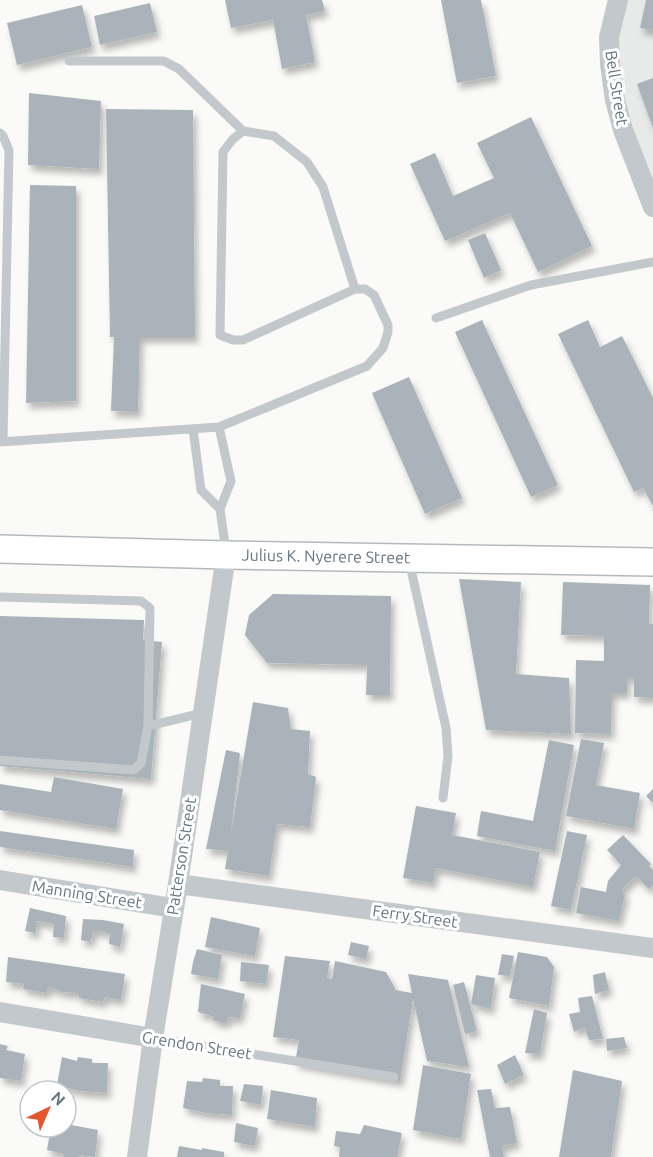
<svg xmlns="http://www.w3.org/2000/svg" width="653" height="1157" font-family="Ubuntu,sans-serif">
<style>
.built{fill:#e8e9e9}
.building{fill:#aab3b9;filter:url(#shadow)}
.lines{fill:none;stroke-linecap:round;stroke-linejoin:round}
.secondary-casing{stroke:#b3babf;stroke-width:30}
.lane{stroke:#c3c8cc;stroke-width:9}
.street{stroke:#c3c8cc;stroke-width:20}
.secondary{stroke:#fff;stroke-width:27}
.labels{text-anchor:middle;stroke-width:6;stroke-linejoin:round;paint-order:stroke}
.street-label{font-size:16px;fill:#657683;stroke:#fff}
</style>
<defs>
<filter id="shadow"><feDropShadow dx="3.5" dy="6" stdDeviation="3" flood-color="#0004"/></filter>
</defs>
<rect width="100%" height="100%" fill="#fafaf8"/>
<!-- built -->
<path class="built" d="M618,0H653V211L623,130L609,37Z"/>
<!-- building -->
<path class="building" d="M225,0H322L325,11L306,15L315,62L282,69L273,20L231,28Z
M441,0H481L496,76L457,83Z
M646,0H653V30L640,28Z
M150,3L157,32L100,45L94,16Z
M82,5L92,47L17,65L7,23Z
M653,78V128L637,84Z
M29,93L101,101L99,169L28,165Z
M106,109L193,110L195,337H140L138,412L111,411L114,337H110Z
M531,117L592,246L538,272L510,213L445,241L410,164L435,153L453,196L494,178L477,143Z
M30,185L76,186V401L26,403Z
M485,233L501,270L484,278L468,240Z
M482,320L558,485L531,497L455,332Z
M588,320L600,347L622,336L653,398V506L643,488L634,492L558,334Z
M409,377L462,498L425,514L372,393Z
M459,579L521,582L516,674L569,678L571,734L486,730Z
M563,582L650,585L649,624H653V698L634,697V677H627V693H612L611,734L575,733L576,660L604,661V636L561,635Z
M273,594L391,596L390,695H366L367,665L267,663L245,635L249,615Z
M0,616L144,620L143,640L162,642L151,779L0,766Z
M253,702L288,708L291,729L310,731L308,774L316,777L310,827L277,824L269,876L225,869L228,851L206,849L226,750L240,753L231,833Z
M581,739L604,743L596,785L640,793L634,829L566,816Z
M549,740L574,745L555,851L477,836L481,811L533,821Z
M54,777L123,789L116,829L0,810V784L51,792Z
M653,789V803L646,796Z
M416,806L456,813L452,835L540,852L533,887L436,868L433,883L403,878Z
M0,831L134,850L133,867L0,847Z
M567,831L587,835L571,910L551,906Z
M623,835L651,864L649,866L653,870V885L649,889L636,876L622,889L625,895L619,921L576,913L581,887L606,892L608,881L621,865L607,850Z
M30,908L66,916L64,938L53,937L54,924L37,921L36,933L25,931Z
M211,917L260,928L255,956L205,947Z
M83,919L103,920L124,924L120,947L109,944L110,934L101,931H94L90,942L81,940Z
M351,942L369,946L366,959L348,955Z
M197,949L222,955L218,979L191,974L193,962Z
M518,952L547,957L554,967L549,1006L509,998Z
M502,954L514,956L510,976L498,975Z
M285,956L330,961L327,978L332,979L335,961L386,972L395,988V990L412,993L408,974L448,980L469,1067L427,1061L413,999L400,1081L295,1063L299,1040L273,1037Z
M8,957L125,974L121,1000L105,997L103,1002L79,998L78,993L63,992L48,987L47,993L23,989L24,984L6,982Z
M241,962L269,965L266,984L240,981Z
M605,972L609,990L595,994L593,975Z
M476,975L495,978L491,1009L471,1004Z
M464,982L477,1031L465,1034L453,985Z
M201,984L245,994L240,1018L228,1017L227,1022H220L212,1020L214,1017L198,1012Z
M592,996L603,1039L589,1040L584,1027L574,1032L569,1014L580,1012L578,998Z
M534,1009L547,1013L540,1054L525,1053Z
M624,1037L627,1048L607,1051L606,1039Z
M0,1044L8,1046L6,1050L25,1054L21,1081L0,1078Z
M515,1055L524,1075L505,1084L497,1065Z
M62,1057L77,1061L78,1057L92,1059V1063H108L107,1093L80,1091L57,1085Z
M423,1065L471,1074L461,1139L413,1130Z
M573,1070L622,1081L611,1157H559Z
M203,1078L220,1080V1086H233L232,1115L206,1113L183,1108L187,1081L202,1082Z
M244,1084L263,1086L261,1105L240,1101Z
M491,1089L495,1108L510,1107L517,1143L502,1146L504,1157H490L477,1090Z
M271,1090L317,1098L315,1127L267,1119Z
M236,1123L258,1128L255,1146L234,1142Z
M66,1124L98,1130L95,1157L80,1155L79,1157H64V1154L47,1150L51,1127H66Z
M364,1125L402,1133L397,1157H339L340,1147L334,1146L336,1131L360,1134Z
M179,1146L202,1150V1148L224,1152V1157H177Z"/>
<g class="lines">
<!-- secondary casing -->
<g class="secondary-casing">
<path id="secondary" d="M0,549L226,555L653,562"/>
</g>
<!-- lane -->
<path class="lane" d="M69,61H164L179,69L243,131
M0,133L3,136L9,150L3,442
M436,318L531,285L653,262
M219,427L231,481L220,509L226,552
M193,429L201,490L220,509
M0,442L219,427L367,366L383,348L388,332V325L374,295L365,289H355L243,340H233L220,335L223,152L233,139L243,131L274,136L307,162L323,187L355,289
M409,560L446,728L448,756L443,798
M0,597L141,601L150,608L148,726
M0,760L133,770L141,763L148,726L202,713
M153,1038L394,1077"/>
<!-- street -->
<path class="street" d="M618,0L609,37L610,64L615,100L623,130L653,207
M0,880L173,908
M178,884L653,948
M0,1012L153,1038
M137,1157L153,1038L178,884L226,555"/>
<!-- secondary -->
<use href="#secondary" class="secondary"/>
</g>
<g class="labels">
<!-- street labels -->
<g class="street-label">
<text transform="translate(617 88) rotate(81)" y="6">Bell Street</text>
<text transform="translate(326 556) rotate(1)" y="6">Julius K. Nyerere Street</text>
<text transform="translate(181 856) rotate(-81)" y="6">Patterson Street</text>
<text transform="translate(87 894) rotate(9)" y="6">Manning Street</text>
<text transform="translate(415 916) rotate(8)" y="6">Ferry Street</text>
<text transform="translate(197 1045) rotate(9)" y="6">Grendon Street</text>
</g>
</g>
<!-- north arrow -->
<g transform="translate(48 1109) rotate(44)"><circle r="28" fill="#ffffff" stroke="#c1c8cd" stroke-width="1.5"/>
<path d="M0-4.5L10 22L0 15L-10 22Z" fill="#e4572e"/>
<text y="-9" font-size="16" font-weight="bold" text-anchor="middle" fill="#657683">N</text>
</g>
</svg>
